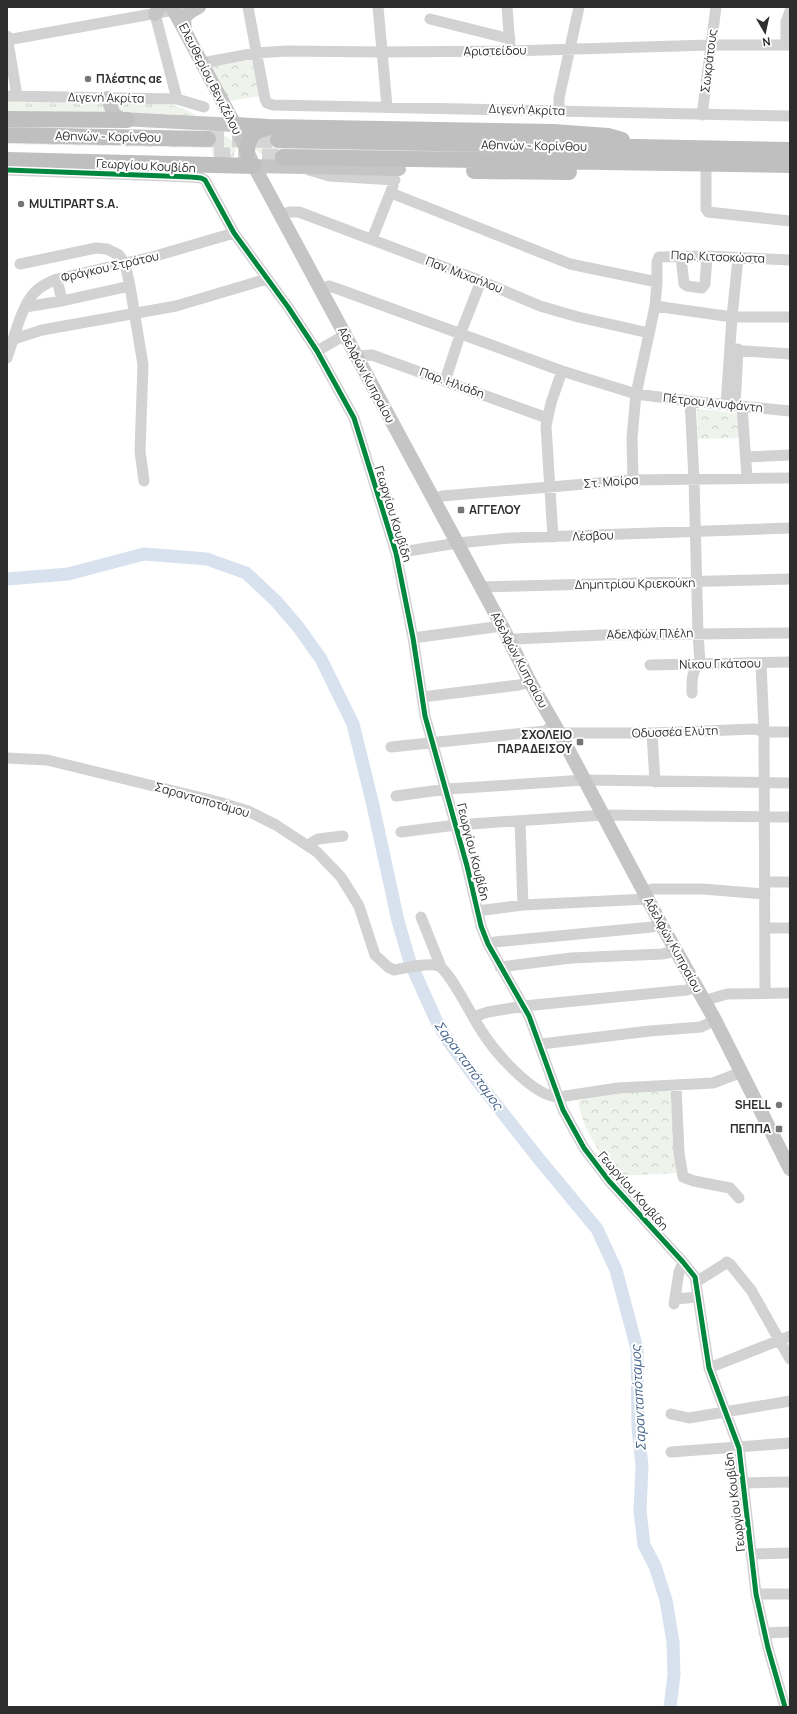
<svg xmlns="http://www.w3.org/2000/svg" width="797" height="1714" font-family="Manrope,sans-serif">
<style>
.grass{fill:url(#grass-tufts)}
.forest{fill:url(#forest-crowns)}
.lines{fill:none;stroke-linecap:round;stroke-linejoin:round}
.river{stroke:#d8e2ef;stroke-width:13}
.highway-tunnel{stroke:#d5d5d5;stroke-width:16;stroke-dasharray:16 8;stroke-linecap:butt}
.minor{stroke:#d2d2d2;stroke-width:11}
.major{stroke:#c5c5c5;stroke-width:14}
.highway{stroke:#bfbfbf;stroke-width:16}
.cycleway-casing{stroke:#fff;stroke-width:8}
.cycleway{stroke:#00873e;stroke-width:5}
.poi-dot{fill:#767676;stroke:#fff;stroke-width:1.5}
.labels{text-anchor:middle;stroke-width:4;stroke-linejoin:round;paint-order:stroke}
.street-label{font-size:12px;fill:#2d2d2d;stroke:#fff}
.poi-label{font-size:12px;font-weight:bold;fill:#2d2d2d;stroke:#fff;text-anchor:start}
.water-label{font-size:13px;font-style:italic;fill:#416089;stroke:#fff}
</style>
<defs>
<pattern id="grass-tufts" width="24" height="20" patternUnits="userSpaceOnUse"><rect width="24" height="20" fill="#eef3eb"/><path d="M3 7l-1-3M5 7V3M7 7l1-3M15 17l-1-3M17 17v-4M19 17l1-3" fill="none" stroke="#ccd1ca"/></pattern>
<pattern id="forest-crowns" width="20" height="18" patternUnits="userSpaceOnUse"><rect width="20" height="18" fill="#eef3eb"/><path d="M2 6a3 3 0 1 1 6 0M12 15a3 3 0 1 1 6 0" fill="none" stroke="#ccd1ca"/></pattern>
</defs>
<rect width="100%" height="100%" fill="#fff"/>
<!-- grass -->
<path class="grass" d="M7,101L101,103L105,105L109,112L7,115Z
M114,104C139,104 178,99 197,117H179L171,114L125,113L120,112Z
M206,132C217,134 233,135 236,148C236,160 226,160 216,163L211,148L7,144V142Z
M268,134L790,157L285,164C271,160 237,149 268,134Z"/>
<!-- forest -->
<path class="forest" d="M252,60L260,96L228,101L212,66Z
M697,409L740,413L741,438L698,439Z
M667,1089L673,1095L677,1173L616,1176C604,1160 578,1121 579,1101L586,1095Z"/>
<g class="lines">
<!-- river -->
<path class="river" d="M7,579L68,574L144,554L207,559L246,573L276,601L299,628L321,659L353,724L372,801L398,921L410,962L436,1020L449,1042L476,1079L539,1159L597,1229L616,1270L637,1349L638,1427L642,1466L640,1511L644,1545L655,1566L666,1600L673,1642L674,1675L670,1707"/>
<!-- highway-tunnel -->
<path class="highway-tunnel" d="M208,139L278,140
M214,155L283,157"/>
<!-- minor -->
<path class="minor" d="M248,7L265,99L267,103L273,105L790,116
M378,7L387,106
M507,7L510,46
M155,14L177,99
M430,19L510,39
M7,36L17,96
M7,40L191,7
M786,45V22L790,11
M202,63L256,53L286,51L381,52L511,51L710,45H790
M7,96L177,99L204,107
M559,111V98L579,7
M702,115L716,7
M706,164V209L708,212L790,221
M7,170L191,177L201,178L205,180L234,233L288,307L317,351L354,418L396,553L413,638L425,716L467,866L481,926L488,944L529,1016L563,1110L584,1148L609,1181L683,1262L695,1277L709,1368L739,1448L756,1594L768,1648L785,1707
M309,170L329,176L395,180
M391,193L570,264L657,282
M281,214L290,212H299L481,281L540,306L578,317L649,333
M372,239L393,186
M681,257L684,284L687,286L702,288L705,284L707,256
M20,264L96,248L107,249L119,255L125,264L130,286L143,365L140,451L144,481
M57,279L62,301
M321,289L329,286L338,289L562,371L636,394L690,401L790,411
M655,306L732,317H790
M25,307L62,301L130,286
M14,339L42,330L176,306L267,279
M730,350L790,354
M317,351L345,335
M357,356L372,355L547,418
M7,358C14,339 21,306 35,292C41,286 49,282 57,279L152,257L234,233
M445,381L461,332L481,281
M690,401L694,479L698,633L700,663C691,671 692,682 692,693
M726,405L732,317L738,258
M735,406L738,349
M742,406L747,478
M746,457L790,455
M633,480L632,438L636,394L655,306L657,282V262L659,257L707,256L790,260
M433,499L442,496L633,480L790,478
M553,537L546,426L551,403L562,371
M396,553L457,543L511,538L790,528
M481,587L790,579
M413,638L502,626
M510,642L515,639L602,635L790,633
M761,663L764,732L765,992
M650,665L790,662
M422,697L519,685L530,682
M652,733L655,782
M560,734L566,733H652L755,729L764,732H790
M391,747L545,731L554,724
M7,758L47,760L219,802L248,811L276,825L317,852L341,877L359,906L375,955L388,967L394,970C405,968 430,962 439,966C451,973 472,1017 481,1030C494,1051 533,1097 559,1097L618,1088L713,1083L742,1072
M396,796L447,789L585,780L790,783
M520,821L523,905
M401,832L456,825L604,815L790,817
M308,845L318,839L343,836
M765,882H790
M644,891L652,889H703L765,894
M477,911L523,905L648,899
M421,917L441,967
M765,928H790
M488,944L495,942L652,927L661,924
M500,967L571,958L662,954L677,951
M703,1001L727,994L790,993
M473,1017L488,1012L524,1006L687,990L696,987
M541,1044L650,1031L701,1027L715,1020
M676,1085L679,1153L683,1177L694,1181L730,1188L739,1198
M696,1282L723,1265L727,1262L730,1264L751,1290L790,1359
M675,1299L698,1297
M674,1304L679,1272L683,1262
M709,1368L790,1336
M671,1414L689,1418L790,1401
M671,1452L790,1443
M744,1483L790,1482
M751,1554L790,1553
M756,1594H790
M764,1633L790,1632"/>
<!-- major -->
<path class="major" d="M172,7L235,125L254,166L502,626L530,682L560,734L661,924L715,1020L790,1169
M155,14L160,7
M185,31L184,17L190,12L199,7
M108,98L113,113L121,119L235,125
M254,166L399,169"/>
<!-- highway -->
<path class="highway" d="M7,119L127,120
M235,125L269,127L553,132L608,136L622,140
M7,135L208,139
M278,140L790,150
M247,152C248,137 253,130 267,128
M283,157L790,165
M7,160L254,166
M474,171L569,172"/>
<!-- cycleway casing -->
<g class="cycleway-casing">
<path id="cycleway" d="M7,170L191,177L201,178L205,180L234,233L288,307L317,351L354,418L396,553L413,638L425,716L467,866L481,926L488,944L529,1016L563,1110L584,1148L609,1181L683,1262L695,1277L709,1368L739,1448L756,1594L768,1648L785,1707"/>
</g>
<!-- cycleway -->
<use href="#cycleway" class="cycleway"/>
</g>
<!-- markers -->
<g class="poi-dot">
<circle cx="88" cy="79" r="4"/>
<circle cx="21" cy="204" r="4"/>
<rect x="457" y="506" width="8" height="8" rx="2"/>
<rect x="576" y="738" width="8" height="8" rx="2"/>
<circle cx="779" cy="1105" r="4"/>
<rect x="775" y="1125" width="8" height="8" rx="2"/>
</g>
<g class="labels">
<!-- street labels -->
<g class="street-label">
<text transform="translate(495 51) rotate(-1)" y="4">Αριστείδου</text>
<text transform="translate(709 61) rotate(-83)" y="4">Σωκράτους</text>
<text transform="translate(210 79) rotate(63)" y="4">Ελευθερίου Βενιζέλου</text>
<text transform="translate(106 98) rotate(1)" y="4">Διγενή Ακρίτα</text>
<text transform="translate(527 110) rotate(2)" y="4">Διγενή Ακρίτα</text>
<text transform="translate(108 137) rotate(1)" y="4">Αθηνών - Κορίνθου</text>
<text transform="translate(534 146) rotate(1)" y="4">Αθηνών - Κορίνθου</text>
<text transform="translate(146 166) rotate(3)" y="4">Γεωργίου Κουβίδη</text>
<text transform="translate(718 257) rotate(2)" y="4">Παρ. Κιτσοκώστα</text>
<text transform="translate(110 267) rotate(-13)" y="4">Φράγκου Στράτου</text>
<text transform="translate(464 275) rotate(21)" y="4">Παν. Μιχαήλου</text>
<text transform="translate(366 375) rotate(62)" y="4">Αδελφών Κυπραίου</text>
<text transform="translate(452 383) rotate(20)" y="4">Παρ. Ηλιάδη</text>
<text transform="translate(713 403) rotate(6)" y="4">Πέτρου Ανυφάντη</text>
<text transform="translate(611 482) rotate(-4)" y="4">Στ. Μοίρα</text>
<text transform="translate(393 514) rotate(73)" y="4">Γεωργίου Κουβίδη</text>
<text transform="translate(593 536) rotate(-2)" y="4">Λέσβου</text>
<text transform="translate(635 584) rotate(-1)" y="4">Δημητρίου Κριεκούκη</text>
<text transform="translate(650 634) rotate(-1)" y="4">Αδελφών Πλέλη</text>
<text transform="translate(519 660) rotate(62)" y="4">Αδελφών Κυπραίου</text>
<text transform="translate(720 664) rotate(-1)" y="4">Νίκου Γκάτσου</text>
<text transform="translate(675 732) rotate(-2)" y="4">Οδυσσέα Ελύτη</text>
<text transform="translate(202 800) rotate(16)" y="4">Σαρανταποτάμου</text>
<text transform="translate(473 852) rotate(76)" y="4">Γεωργίου Κουβίδη</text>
<text transform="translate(673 945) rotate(61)" y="4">Αδελφών Κυπραίου</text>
<text transform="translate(633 1191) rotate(49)" y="4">Γεωργίου Κουβίδη</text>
<text transform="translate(735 1502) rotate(-97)" y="4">Γεωργίου Κουβίδη</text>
</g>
<!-- poi labels -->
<g class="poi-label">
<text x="96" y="83">Πλέστης αε</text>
<text x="29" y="208">MULTIPART S.A.</text>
<text x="469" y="514">ΑΓΓΕΛΟΥ</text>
<text x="572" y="739" text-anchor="end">ΣΧΟΛΕΙΟ<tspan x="572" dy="14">ΠΑΡΑΔΕΙΣΟΥ</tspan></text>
<text x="771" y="1109" text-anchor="end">SHELL</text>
<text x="771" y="1133" text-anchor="end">ΠΕΠΠΑ</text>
</g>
<!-- water labels -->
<g class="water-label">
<text transform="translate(469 1065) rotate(54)" y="5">Σαρανταπόταμος</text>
<text transform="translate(638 1398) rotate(-93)" y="5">Σαρανταπόταμος</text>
</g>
</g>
<!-- border -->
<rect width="797" height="1714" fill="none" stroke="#2d2d2d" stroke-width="16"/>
<!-- north arrow -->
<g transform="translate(765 32) rotate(171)" stroke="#ffffff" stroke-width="3" paint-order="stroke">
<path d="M0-3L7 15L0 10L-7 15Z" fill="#2d2d2d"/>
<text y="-6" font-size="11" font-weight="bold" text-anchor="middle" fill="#2d2d2d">N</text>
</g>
</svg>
